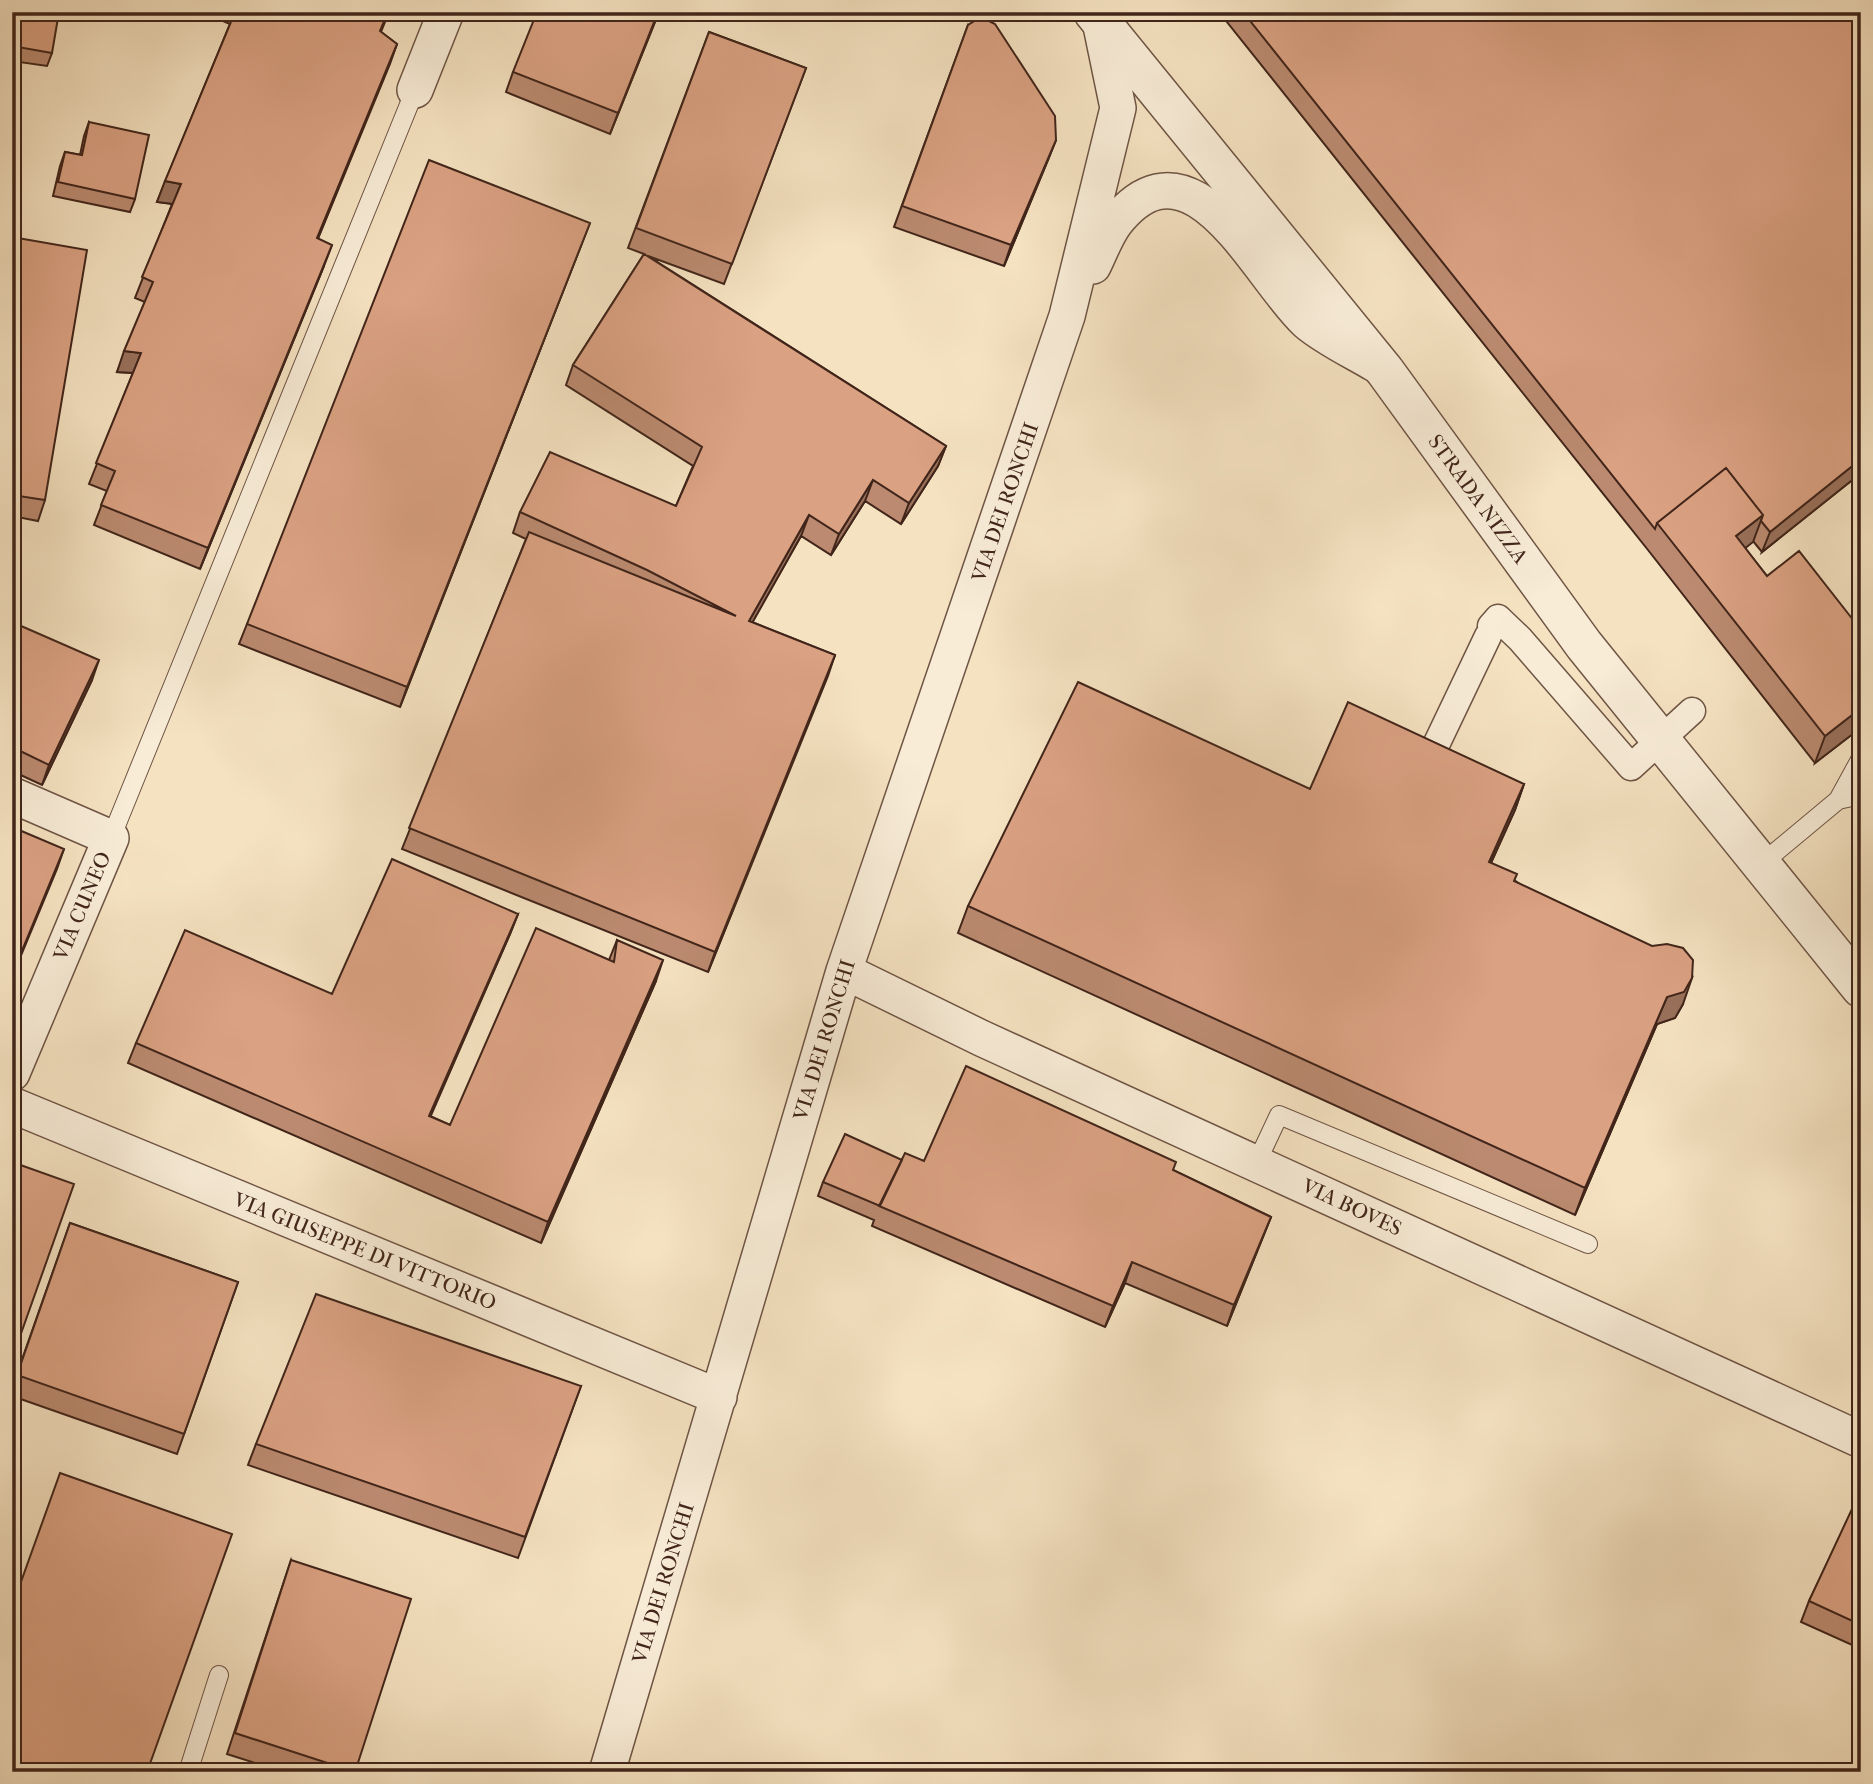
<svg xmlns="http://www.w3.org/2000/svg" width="1873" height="1784" font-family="'IM FELL French Canon',serif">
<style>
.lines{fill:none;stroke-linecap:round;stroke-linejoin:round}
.service-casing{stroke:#6e5444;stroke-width:20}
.pedestrian-casing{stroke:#6e5444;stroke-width:29}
.minor-casing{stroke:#6e5444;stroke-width:38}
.tertiary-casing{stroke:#6e5444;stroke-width:41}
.service{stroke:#f8ecd7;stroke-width:18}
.pedestrian{stroke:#f8ecd7;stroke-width:26}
.minor{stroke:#f8ecd7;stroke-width:35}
.tertiary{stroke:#f8ecd7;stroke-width:38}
.wall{fill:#bb8a70;stroke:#41251a;stroke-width:2}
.shaded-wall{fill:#99715b;stroke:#41251a;stroke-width:2}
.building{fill:#daa182;stroke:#41251a;stroke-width:2}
.labels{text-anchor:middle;stroke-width:7;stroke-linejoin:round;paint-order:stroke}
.street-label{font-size:21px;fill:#41251a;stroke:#f8ecd7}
</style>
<rect width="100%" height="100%" fill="#f5e2c1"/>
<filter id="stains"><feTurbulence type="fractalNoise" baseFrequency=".00286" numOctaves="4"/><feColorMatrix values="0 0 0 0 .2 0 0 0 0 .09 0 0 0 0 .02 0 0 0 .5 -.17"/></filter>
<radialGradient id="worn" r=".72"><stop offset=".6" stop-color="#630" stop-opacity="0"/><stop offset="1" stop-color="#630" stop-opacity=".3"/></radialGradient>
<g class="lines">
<!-- service casing -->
<g class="service-casing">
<path id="service" d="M1838,800L1861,795
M111,838L415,90
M1760,865L1838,800L1861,758
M1256,1164L1279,1115L1588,1244
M188,1772L219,1675"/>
</g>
<!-- pedestrian casing -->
<g class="pedestrian-casing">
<path id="pedestrian" d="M1491,626L1498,618L1520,639L1631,767L1692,711
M1436,745L1488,636"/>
</g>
<!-- minor casing -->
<g class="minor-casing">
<path id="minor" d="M415,90L446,12
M1093,266C1100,252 1106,235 1115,223C1192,125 1258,277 1307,322C1324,337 1355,352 1375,364
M12,795L111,838L12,1073
M844,971L981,1038L1861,1440
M12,1105L719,1397
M607,1772L844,971L1067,316L1118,108L1100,21"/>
</g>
<!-- tertiary casing -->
<g class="tertiary-casing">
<path id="tertiary" d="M1093,12L1385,371L1584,645L1861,988"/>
</g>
<!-- service -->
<use href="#service" class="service"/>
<!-- pedestrian -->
<use href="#pedestrian" class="pedestrian"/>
<!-- minor -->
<use href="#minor" class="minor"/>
<!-- tertiary -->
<use href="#tertiary" class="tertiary"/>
</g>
<!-- wall -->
<path class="wall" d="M12,12L52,53L47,66L12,61Z
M202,12H389L381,32L397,44L318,238L324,266L200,569L94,525L107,491L89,484L133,373L117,372L145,302L135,298L172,204L157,202L230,24Z
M659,12L610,134L506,92L513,72Z
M1219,12H1861V473L1762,552L1753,541L1745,548L1767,576L1861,630V742L1854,733L1815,763L1648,550Z
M968,25L1056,140L1048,160L1004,266L894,227Z
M709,32L806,68L724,284L648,256L946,446L938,466L901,524L865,501L831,555L801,536L752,622L835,655L708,972L402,849L526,539L513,533L520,512L676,506L693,466L566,385L573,365L644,254L628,248Z
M89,122L135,199L130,212L53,196L60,166L65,152L80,155L84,136Z
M12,237L45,500L38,521L12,516Z
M582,243L400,707L239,644L247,624Z
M12,622L92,680L42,785L12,771Z
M1524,784L1515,810L1491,863L1683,1004L1675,1018L1657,1024L1575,1215L958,933L968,906L1310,789Z
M518,914L510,934L430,1116L450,1125L609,960L617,940L656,981L541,1243L128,1063L136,1043L332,994Z
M902,1160L1173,1170L1271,1217L1227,1326L1125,1283L1105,1327L872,1226L874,1220L818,1196L823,1182Z
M70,1223L238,1282L177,1454L12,1396V1388Z
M581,1386L518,1558L248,1465L256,1444Z
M1861,1494V1649L1801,1622L1809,1601Z
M291,1560L355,1772H283L227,1754Z"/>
<!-- shaded-wall -->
<path class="shaded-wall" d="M658,12H659L610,134L618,113Z
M397,44L390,64L310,258L317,238Z
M1056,140L1048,160L1004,266L1011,245Z
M165,181L181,184L173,204L157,202Z
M590,223L582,243L400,707L407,687Z
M332,245L324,266L200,569L208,548Z
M124,351L141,353L134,373L117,372Z
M946,446L938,466L901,524L909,503Z
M1861,459V473L1762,552L1770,532Z
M873,480L865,501L831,555L839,534Z
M809,515L801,536L742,641L749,621Z
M1763,515L1753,542L1726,563L1736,536Z
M835,655L828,676L708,972L715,952Z
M99,660L92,680L42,785L49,765Z
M1861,708V713L1854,733L1815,763L1825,736Z
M1524,784L1515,810L1479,889L1489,862Z
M64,849L57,869L12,977V975Z
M518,914L510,934L422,1136L429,1116Z
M663,960L656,981L541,1243L548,1222Z
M1692,978L1683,1004L1675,1018L1657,1024L1575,1215L1585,1188L1667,997Z
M1271,1217L1263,1237L1227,1326L1234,1305Z
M1132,1262L1125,1283L1105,1327L1113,1306Z"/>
<!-- building -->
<path class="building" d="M12,12H59L52,53L12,46Z
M235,12H388L380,31L397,44L317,238L332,245L208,548L101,505L115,471L96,463L141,353L124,351L153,282L142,277L181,184L165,181Z
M537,12H658L618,113L513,72Z
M1243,12H1861V459L1770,532L1761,521L1763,515L1726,468L1657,523L1655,529Z
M981,17L995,24L1055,116L1056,140L1011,245L902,206L968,25Z
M709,32L806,68L732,264L636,228Z
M89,122L149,135L135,199L58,182L65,152L82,155Z
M429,160L590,223L407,687L247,624Z
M12,237L87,250L45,500L12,495Z
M644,254L946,446L909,503L873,480L839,534L809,515L749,621L835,655L715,952L409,828L529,532L736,616L647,570L520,512L550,452L676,506L702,447L573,365Z
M1726,468L1763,515L1736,536L1767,576L1799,551L1861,630V708L1825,736L1657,523Z
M12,622L99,660L49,765L12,747Z
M1078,682L1310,789L1348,702L1524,784L1489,862L1517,874L1514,881L1652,946L1667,944L1683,948L1693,960L1692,978L1684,992L1667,997L1585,1188L968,906Z
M12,827L64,849L12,975Z
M392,859L518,914L429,1116L450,1125L536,928L614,962L617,940L663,960L548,1222L136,1043L185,930L332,994Z
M966,1066L1176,1162L1173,1170L1271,1217L1234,1305L1132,1262L1113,1306L879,1206L905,1153L924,1161Z
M845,1134L902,1160L880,1206L823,1182Z
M12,1162L74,1184L12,1359Z
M70,1223L238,1282L184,1434L17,1375Z
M316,1294L581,1386L525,1537L256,1444Z
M60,1473L232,1534L147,1772H12V1607Z
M1859,1494H1861V1625L1809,1601Z
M291,1560L411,1599L355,1772L235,1733Z"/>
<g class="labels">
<!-- street labels -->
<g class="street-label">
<text transform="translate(1478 499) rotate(54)" y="7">STRADA NIZZA</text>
<text transform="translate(1005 502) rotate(-71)" y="7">VIA DEI RONCHI</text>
<text transform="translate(82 906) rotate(-67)" y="7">VIA CUNEO</text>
<text transform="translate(824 1040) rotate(-73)" y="7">VIA DEI RONCHI</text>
<text transform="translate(1352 1207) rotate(25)" y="7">VIA BOVES</text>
<text transform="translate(365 1251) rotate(22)" y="7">VIA GIUSEPPE DI VITTORIO</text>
<text transform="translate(663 1583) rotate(-73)" y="7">VIA DEI RONCHI</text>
</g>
</g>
<!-- margin -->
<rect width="1873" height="1784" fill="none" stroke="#f5e2c1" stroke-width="42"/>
<rect x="14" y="14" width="1845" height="1756" fill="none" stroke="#41251a" stroke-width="3.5"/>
<rect x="21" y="21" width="1831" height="1742" fill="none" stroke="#41251a" stroke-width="2"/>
<rect width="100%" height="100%" filter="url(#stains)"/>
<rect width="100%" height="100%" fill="url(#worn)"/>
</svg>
